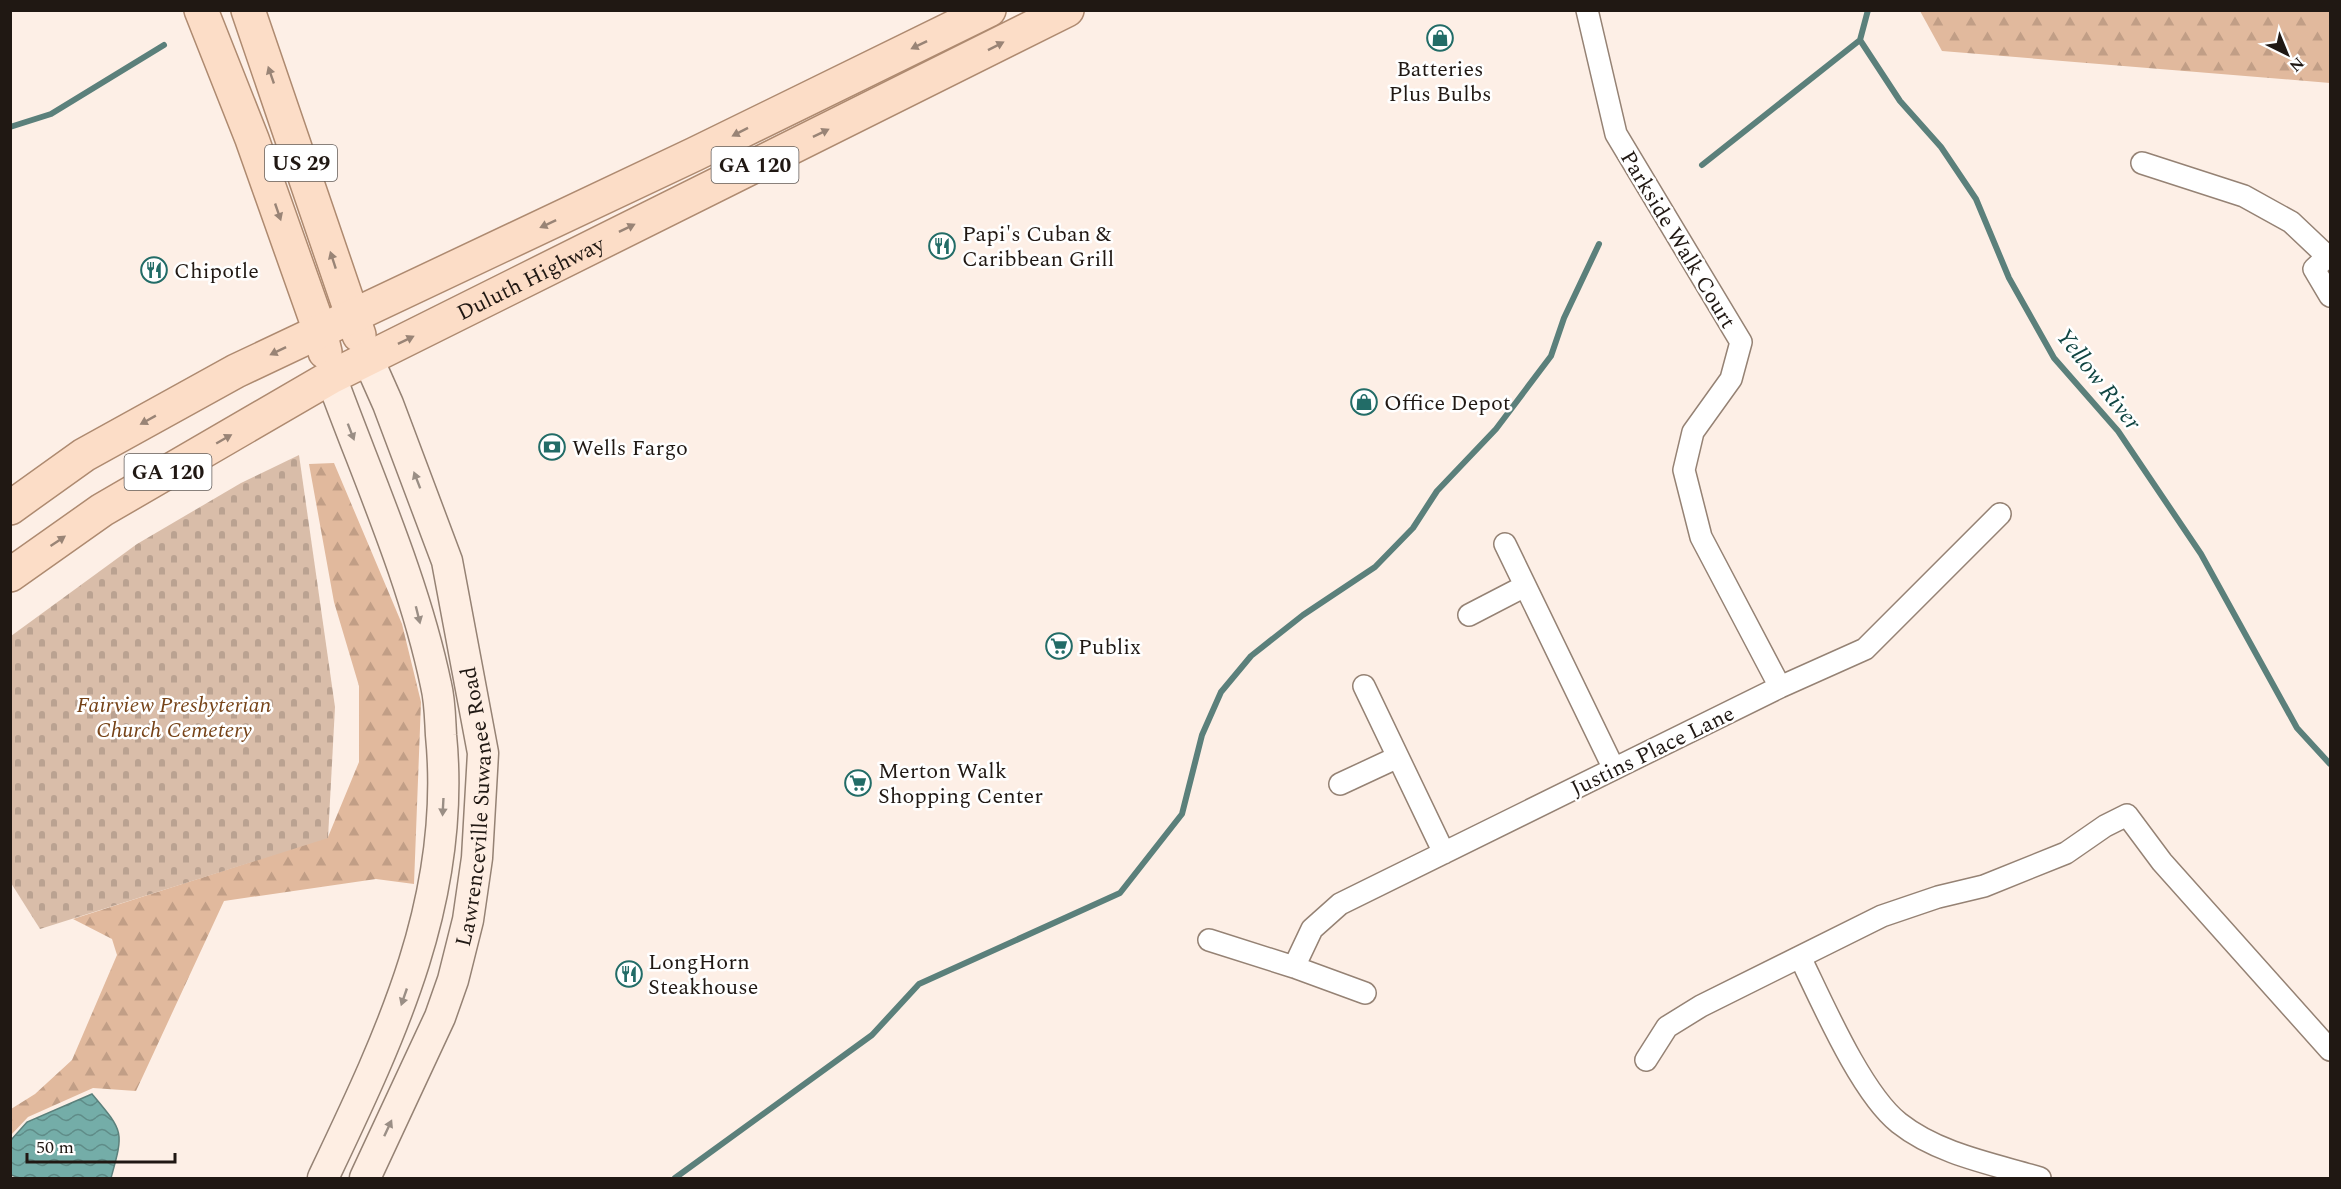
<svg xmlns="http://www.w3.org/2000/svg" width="2341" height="1189" font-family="Spectral,serif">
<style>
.forest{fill:url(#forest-firs)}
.cemetery{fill:url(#cemetery-stones)}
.water{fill:url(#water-waves);stroke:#5b807b;stroke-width:1.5}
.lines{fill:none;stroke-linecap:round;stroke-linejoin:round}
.stream{stroke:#5b807b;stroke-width:6}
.street-casing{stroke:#958274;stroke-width:24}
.secondary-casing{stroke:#958274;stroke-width:33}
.primary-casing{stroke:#ae8a70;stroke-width:36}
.street{stroke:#fff;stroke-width:21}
.secondary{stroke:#feeee3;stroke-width:30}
.primary{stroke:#fcddc7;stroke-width:33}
.oneway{fill:#998476}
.oneway2{fill:#9a8e85}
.labels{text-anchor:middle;stroke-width:5;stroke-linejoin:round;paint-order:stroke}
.shield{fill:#fff;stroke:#635d5a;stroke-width:1.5}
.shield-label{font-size:21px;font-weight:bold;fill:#201813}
.poi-label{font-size:22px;fill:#201813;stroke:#fff;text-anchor:start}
.street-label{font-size:22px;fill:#201813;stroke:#fff}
.park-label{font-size:22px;font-style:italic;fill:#764318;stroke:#fff}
.water-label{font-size:24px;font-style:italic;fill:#104542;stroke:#fff}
</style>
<defs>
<pattern id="forest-firs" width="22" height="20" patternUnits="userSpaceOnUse" patternTransform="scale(1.5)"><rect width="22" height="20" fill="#e1b99d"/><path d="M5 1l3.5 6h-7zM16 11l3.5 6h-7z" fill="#c19e86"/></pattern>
<pattern id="cemetery-stones" width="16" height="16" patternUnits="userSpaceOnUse" patternTransform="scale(1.5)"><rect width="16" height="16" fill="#d9bda9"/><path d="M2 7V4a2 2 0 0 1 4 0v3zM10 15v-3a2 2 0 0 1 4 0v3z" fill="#baa291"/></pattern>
<pattern id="water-waves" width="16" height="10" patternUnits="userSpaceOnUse" patternTransform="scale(1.5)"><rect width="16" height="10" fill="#74ada8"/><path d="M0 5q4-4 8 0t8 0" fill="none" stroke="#5f8c88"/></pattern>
</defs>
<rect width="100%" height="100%" fill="#fdefe6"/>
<!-- forest -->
<path class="forest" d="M1920,11H2330V83L1942,51Z
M334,463L402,624L421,702L414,884L376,879L224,901L136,1091L93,1088L28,1117L11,1135V1109L35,1094L72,1060L117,955L112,939L73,919L328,837L359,762V686L334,602L309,464Z"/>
<!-- cemetery -->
<path class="cemetery" d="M299,455L335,707L328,838L40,929L11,883V636L137,544L241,483Z"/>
<!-- water -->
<path class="water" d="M92,1094C124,1132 124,1131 111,1178H20L11,1175V1140L27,1122Z"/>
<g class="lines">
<!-- stream -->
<path class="stream" d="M1868,10L1860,40L1900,101L1941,147L1976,199L2009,278L2054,358L2118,431L2201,554L2297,728L2330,764
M10,127L51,114L164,45
M1702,165L1860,40
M675,1178L872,1035L919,984L1120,893L1182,814L1202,735L1221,692L1251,656L1303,615L1375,567L1413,528L1437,491L1496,429L1551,356L1564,318L1599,244"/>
<!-- street casing -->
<g class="street-casing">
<path id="street" d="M1587,10L1616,134L1741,342L1731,379L1693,432L1684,470L1701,537L1780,687
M2142,163L2244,196L2291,222L2328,257
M2330,254L2314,269L2330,296
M1505,544L1614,769
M1469,615L1525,586
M1364,686L1444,853
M1340,784L1398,757
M1209,940L1294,967L1365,993
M1800,957C1822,1002 1861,1093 1899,1123C1938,1154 1993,1164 2040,1178
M1294,967L1312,929L1340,904L1780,687L1865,649L2000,514
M1646,1060L1667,1027L1701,1006L1882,916L1938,897L1984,886L2066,853L2105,826L2127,815L2162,862L2330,1050"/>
</g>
<!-- secondary casing -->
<g class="secondary-casing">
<g id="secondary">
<path d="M323,1178C391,1035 457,898 441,735C440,718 440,701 436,685C414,579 368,478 331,377"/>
<path id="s1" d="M365,1178L440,1017L453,980L468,920L477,858L483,753L447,561L388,404L368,359"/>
</g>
</g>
<!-- primary casing -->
<g class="primary-casing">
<g id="primary">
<path d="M201,10L252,139L320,331L325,352"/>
<path d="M248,10L359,335"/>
<path d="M10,508L84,455L236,371L695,154L989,10"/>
<path id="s2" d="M10,575L102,510L331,377L1067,10"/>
</g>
</g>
<!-- street -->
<use href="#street" class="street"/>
<!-- secondary -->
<use href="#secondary" class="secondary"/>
<!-- primary -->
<use href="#primary" class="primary"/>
</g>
<!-- one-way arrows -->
<defs><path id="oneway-solid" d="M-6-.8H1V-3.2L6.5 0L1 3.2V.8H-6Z" transform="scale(1.5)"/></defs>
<g class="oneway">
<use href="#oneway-solid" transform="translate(919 45) rotate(154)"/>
<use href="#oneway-solid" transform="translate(996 46) rotate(-27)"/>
<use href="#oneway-solid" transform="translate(271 75) rotate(-109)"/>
<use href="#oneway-solid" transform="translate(740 132) rotate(153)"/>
<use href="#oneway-solid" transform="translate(821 133) rotate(-26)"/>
<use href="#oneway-solid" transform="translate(278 212) rotate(71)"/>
<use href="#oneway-solid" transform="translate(548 224) rotate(155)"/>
<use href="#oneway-solid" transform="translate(627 228) rotate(-26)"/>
<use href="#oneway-solid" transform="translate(333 260) rotate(-108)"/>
<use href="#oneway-solid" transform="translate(406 340) rotate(-26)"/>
<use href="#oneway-solid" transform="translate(278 351) rotate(154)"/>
<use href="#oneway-solid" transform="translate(148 420) rotate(151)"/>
<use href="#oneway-solid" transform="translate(224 439) rotate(-30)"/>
<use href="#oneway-solid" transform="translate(58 541) rotate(-34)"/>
</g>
<g class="oneway2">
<use href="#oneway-solid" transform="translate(351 432) rotate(69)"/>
<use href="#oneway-solid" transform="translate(417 480) rotate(-111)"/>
<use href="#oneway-solid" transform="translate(418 615) rotate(76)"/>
<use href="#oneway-solid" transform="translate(443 807) rotate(93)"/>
<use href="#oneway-solid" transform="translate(404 997) rotate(109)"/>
<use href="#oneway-solid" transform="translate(388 1128) rotate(-65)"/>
</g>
<!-- icons -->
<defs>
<g id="shop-ring" transform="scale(1.35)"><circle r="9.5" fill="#fff" stroke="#226c67" stroke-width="1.5"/><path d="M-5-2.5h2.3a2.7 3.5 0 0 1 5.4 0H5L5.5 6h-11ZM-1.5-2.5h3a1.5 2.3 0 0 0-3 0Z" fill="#226c67"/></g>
<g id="restaurant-ring" transform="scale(1.35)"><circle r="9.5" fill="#fff" stroke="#226c67" stroke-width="1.5"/><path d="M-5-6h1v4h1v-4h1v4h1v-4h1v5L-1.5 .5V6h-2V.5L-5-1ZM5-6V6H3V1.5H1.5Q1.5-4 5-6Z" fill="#226c67"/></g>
<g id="bank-ring" transform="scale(1.35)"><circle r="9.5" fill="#fff" stroke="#226c67" stroke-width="1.5"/><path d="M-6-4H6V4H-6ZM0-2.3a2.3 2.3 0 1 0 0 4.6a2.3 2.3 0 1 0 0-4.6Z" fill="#226c67"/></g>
<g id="supermarket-ring" transform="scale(1.35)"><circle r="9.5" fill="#fff" stroke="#226c67" stroke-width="1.5"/><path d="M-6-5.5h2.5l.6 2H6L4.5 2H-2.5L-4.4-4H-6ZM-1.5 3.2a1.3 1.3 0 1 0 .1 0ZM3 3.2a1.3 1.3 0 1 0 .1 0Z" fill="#226c67"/></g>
</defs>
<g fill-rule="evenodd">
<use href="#shop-ring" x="1440" y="38"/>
<use href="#restaurant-ring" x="942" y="246"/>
<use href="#restaurant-ring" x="154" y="270"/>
<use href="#shop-ring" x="1364" y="402"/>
<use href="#bank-ring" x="552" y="447"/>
<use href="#supermarket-ring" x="1059" y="646"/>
<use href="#supermarket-ring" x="858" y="783"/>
<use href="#restaurant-ring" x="629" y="974"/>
</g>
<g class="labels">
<!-- shield labels -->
<g class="shield">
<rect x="265" y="145" width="72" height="36" rx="4.5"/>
<rect x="711.5" y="147" width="87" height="36" rx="4.5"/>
<rect x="124.5" y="454" width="87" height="36" rx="4.5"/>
</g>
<g class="shield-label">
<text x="301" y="170">US 29</text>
<text x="755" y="172">GA 120</text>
<text x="168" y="479">GA 120</text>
</g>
<!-- poi labels -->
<g class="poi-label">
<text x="1440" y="76" text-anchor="middle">Batteries<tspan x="1440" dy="25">Plus Bulbs</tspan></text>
<text x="962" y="241">Papi's Cuban &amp;<tspan x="962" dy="25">Caribbean Grill</tspan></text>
<text x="174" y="278">Chipotle</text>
<text x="1384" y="410">Office Depot</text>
<text x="572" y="455">Wells Fargo</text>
<text x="1078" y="654">Publix</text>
<text x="878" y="778">Merton Walk<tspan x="878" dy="25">Shopping Center</tspan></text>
<text x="648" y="969">LongHorn<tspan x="648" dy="25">Steakhouse</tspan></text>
</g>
<!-- street labels -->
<g class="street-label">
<text transform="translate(1679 239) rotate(59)" y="8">Parkside Walk Court</text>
<text dy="8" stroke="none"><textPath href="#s2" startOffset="600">Duluth Highway</textPath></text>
<text transform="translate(1652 750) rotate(-26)" y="8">Justins Place Lane</text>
<text dy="8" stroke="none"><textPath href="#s1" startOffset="393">Lawrenceville Suwanee Road</textPath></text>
</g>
<!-- park labels -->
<g class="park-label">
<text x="174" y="712">Fairview Presbyterian<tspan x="174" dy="25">Church Cemetery</tspan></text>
</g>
<!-- water labels -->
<g class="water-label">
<text transform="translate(2099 379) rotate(52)" y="8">Yellow River</text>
</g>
</g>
<!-- border -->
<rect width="2341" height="1189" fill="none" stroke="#201813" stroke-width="24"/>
<!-- north arrow -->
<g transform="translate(2287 54) rotate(137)" stroke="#ffffff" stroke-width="4.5" paint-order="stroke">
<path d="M0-4.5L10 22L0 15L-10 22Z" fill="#201813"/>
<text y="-9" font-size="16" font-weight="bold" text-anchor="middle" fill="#201813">N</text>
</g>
<!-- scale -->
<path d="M27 1153v9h148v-9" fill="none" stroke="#201813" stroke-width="3"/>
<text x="36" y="1153" font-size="18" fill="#201813" stroke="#ffffff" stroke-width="4.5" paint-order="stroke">50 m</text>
</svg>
